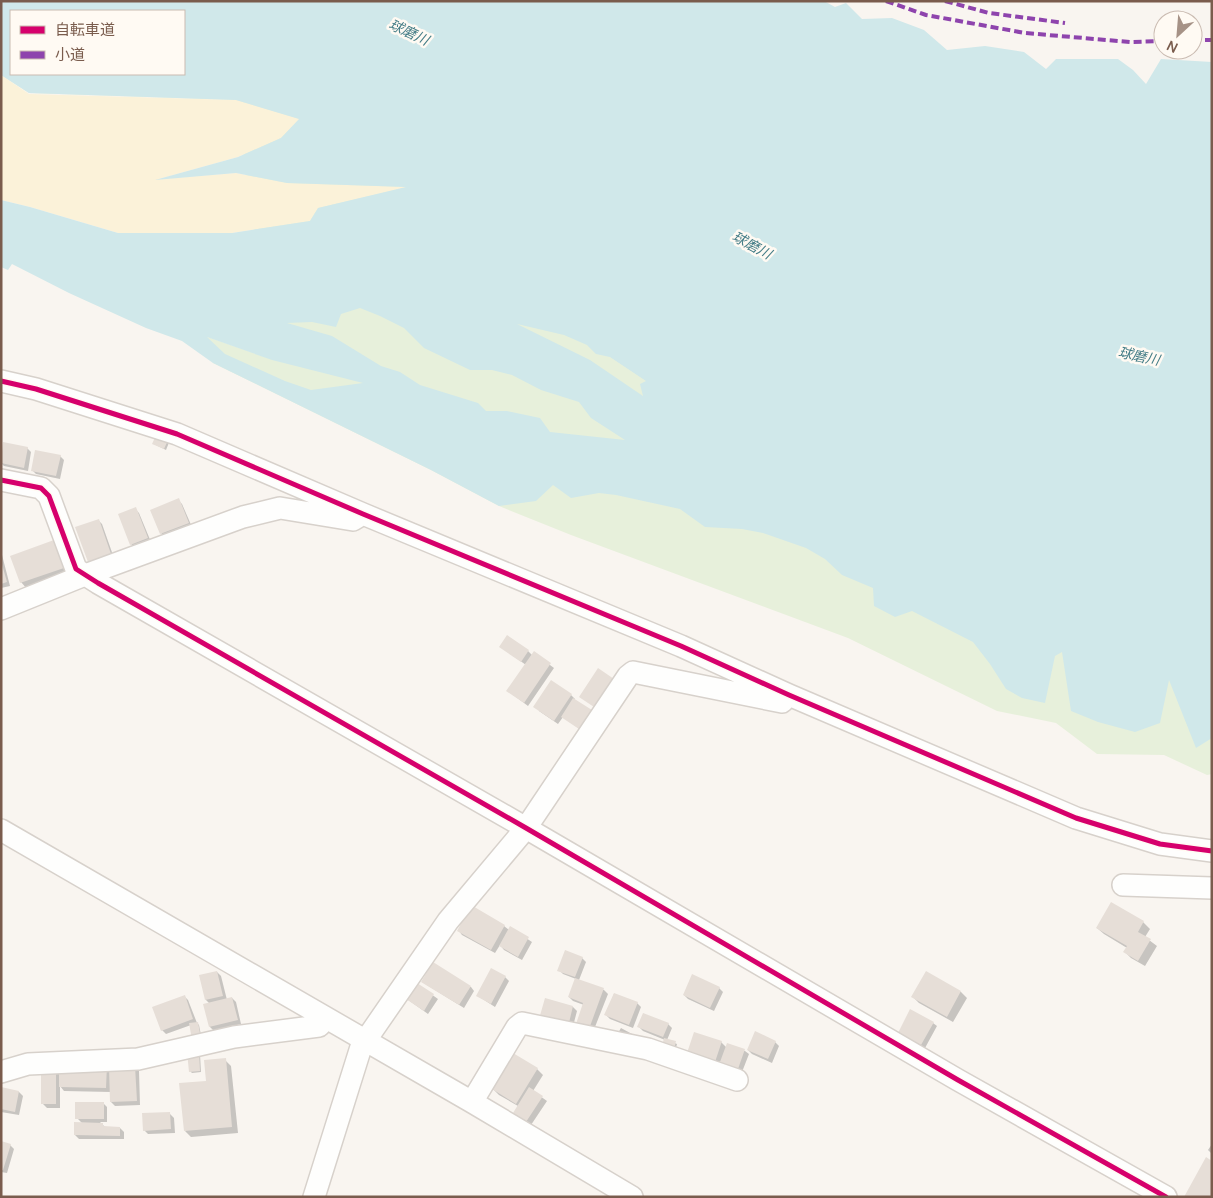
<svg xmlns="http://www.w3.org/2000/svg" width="1213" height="1198" font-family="Manrope,'Noto Sans JP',sans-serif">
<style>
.green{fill:#e7f0db;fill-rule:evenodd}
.sand{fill:#fbf2d9}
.water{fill:#d0e8ea;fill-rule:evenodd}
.shadow{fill:#0003}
.building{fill:#e6ded7}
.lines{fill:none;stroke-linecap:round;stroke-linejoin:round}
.minor-casing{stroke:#d7d1cb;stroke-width:24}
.minor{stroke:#fefefd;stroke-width:21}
.quiet{stroke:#8e44ad;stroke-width:4;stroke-dasharray:8 4;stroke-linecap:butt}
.cycleway-casing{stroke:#fffaf3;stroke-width:8}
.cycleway{stroke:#d6006c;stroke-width:5}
.labels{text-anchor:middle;stroke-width:5;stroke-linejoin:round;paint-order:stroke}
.water-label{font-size:14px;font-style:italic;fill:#437c86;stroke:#fffaf3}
</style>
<rect width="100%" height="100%" fill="#f9f5f0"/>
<!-- green -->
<path class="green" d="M1,1H171L1212,501V774L1207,775L1164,755L1097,754L1056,723L997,711L848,638L571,535L499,506L431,470L213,363L205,336L271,359L236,100L29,93L1,75ZM11,11H184V74H11Z"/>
<!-- sand -->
<path class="sand" d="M1,75L29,94L236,100L300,119L281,138L238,157L159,179L236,173L287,183L408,187L318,208L310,221L232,233H118L30,207L1,200Z"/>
<!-- water -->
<path class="water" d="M1,1H824L835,7L846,3L862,19L892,18L924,30L947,50L985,46L1024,52L1046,69L1056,59H1118L1133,70L1146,84L1161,59L1212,62V738L1196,748L1169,680L1160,723L1135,732L1098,722L1071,711L1062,652L1055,656L1045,703L1022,698L1006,689L990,664L973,642L912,611L895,617L874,606L873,588L842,575L825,559L806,548L763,533L742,529L705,527L680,509L616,495L599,493L571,498L553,485L536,501L499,506L431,470L213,363L182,341L146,328L69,293L12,264L8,270L1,267V200L30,207L118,233H232L310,221L318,208L406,187L287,183L236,173L155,180L238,157L281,138L299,119L236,100L29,93L1,75ZM11,11H184V74H11ZM360,308L380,316L404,328L424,348L470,370H492L512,375L541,390L579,402L591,418L625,440L550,432L540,418L507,411H486L478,403L420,385L400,372L381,366L332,336L287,323L312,322L336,327L341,314ZM517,324L564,335L587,345L596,354L610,357L646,381L640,384L643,396L590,360ZM207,337L272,360L363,383L311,390L285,381L225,354Z"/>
<!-- shadow -->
<path class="shadow" d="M170,440L166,450L154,444Z
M4,443L27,448L31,452L28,471L4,466L1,463Z
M60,456L64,460L60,479L36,474L32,470Z
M178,500L182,504L192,527L165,537L161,533Z
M135,509L139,513L151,542L135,548L131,544Z
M98,520L102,524L114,558L93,565L89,561Z
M54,542L60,548L69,574L27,589L21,582Z
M1,551L10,586L1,588Z
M505,650L528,651L532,655L534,653L554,668L528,706L508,691L526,665Z
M552,682L571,695L575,699L574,700L595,715L584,732L563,717L558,724L539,711Z
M1112,904L1143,922L1150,929L1145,937L1157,946L1145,966L1131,958L1125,952L1127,948L1104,934L1097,928Z
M504,926L509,930L511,928L532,942L522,960L504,950L500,945L495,953L462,935L459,931Z
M582,958L586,962L579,980L604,990L608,994L593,1032L581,1027L584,1005L573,1001L569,997L576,979L563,974L559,970Z
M217,972L221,976L227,1000L232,998L236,1002L241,1024L214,1031L210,1027V1004L206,1000L200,976Z
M926,973L961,992L967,998L953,1022L919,1003L913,997Z
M505,977L509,981L495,1007L478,996Z
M417,984L438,999L428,1014L407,999Z
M427,985L471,987L474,991L464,1008Z
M719,988L723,992L714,1011L688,999L684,995Z
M614,994L637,1003L641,1007L633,1028L610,1019L606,1015Z
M184,996L188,1000L197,1023L199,1025L202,1040L191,1025L166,1034L162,1030Z
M546,1000L573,1007L577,1011L572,1030Z
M933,1023L937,1026L925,1048L903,1037L899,1033Z
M668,1024L672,1028L667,1040L677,1044L674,1055L665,1040L643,1031L639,1027Z
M621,1028L632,1034L629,1039L618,1033Z
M721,1042L727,1048L728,1044L745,1051L749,1054L742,1072L726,1066L720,1061L718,1068L691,1059Z
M775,1042L779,1046L772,1063L752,1054L748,1050Z
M200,1054L201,1072L192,1073L190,1071Z
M225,1060L231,1066L238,1133L191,1137L185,1131Z
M42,1067H135L139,1071L140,1105L115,1106L111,1102V1092L64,1091L60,1086V1108H47L43,1104Z
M537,1069L543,1075L533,1091L547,1101L531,1125L514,1113L518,1106L499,1095L493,1089Z
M1,1089L19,1092L23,1096L19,1115L1,1112Z
M103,1103L107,1107V1122H100L106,1128H120L124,1132V1139H79L75,1135L82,1123L77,1118Z
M170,1114L174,1118L175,1133L148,1134L144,1130Z
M1,1143L10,1145L14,1149L7,1173L1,1172Z
M1212,1144V1154L1208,1150Z"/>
<!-- building -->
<path class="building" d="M157,433L169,438L164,449L152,444Z
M3,442L28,447L24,468L1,463Z
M35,450L61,455L56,476L31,471Z
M179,498L189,523L160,534L150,510Z
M136,507L148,538L130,545L118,514Z
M99,519L111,554L88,562L75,527Z
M54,540L64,568L20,583L10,556Z
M1,561L7,582L1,584Z
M507,635L529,650L521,662L499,647Z
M534,651L551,663L524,703L506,691Z
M598,668L614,679L594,707L579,697Z
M551,680L572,694L554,721L533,707Z
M573,698L592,710L579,729L561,717Z
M1111,902L1144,921L1138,932L1151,939L1138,961L1123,952L1127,946L1096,928Z
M471,905L505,925L491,950L457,931Z
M510,926L529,937L518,957L499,946Z
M565,950L583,957L575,977L557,971Z
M433,962L471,986L459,1005L421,982Z
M491,968L506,976L491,1004L476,996Z
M217,971L223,996L205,1000L199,975Z
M926,971L961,991L947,1017L911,997Z
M692,974L720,987L710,1008L683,995Z
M575,978L604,988L589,1029L576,1024L583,1003L568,997Z
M417,983L434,994L424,1011L406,999Z
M614,993L638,1002L629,1025L604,1015Z
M185,995L193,1019L161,1031L152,1007Z
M232,997L238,1020L209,1027L203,1004Z
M545,998L573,1006L568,1027L539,1019Z
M910,1009L934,1022L921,1045L898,1033Z
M643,1013L669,1023L663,1037L637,1027Z
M198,1022L201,1039L192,1040L189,1023Z
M755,1031L776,1041L768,1059L747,1050Z
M694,1032L722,1041L714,1065L686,1056Z
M664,1038L676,1041L673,1054L661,1051Z
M727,1043L745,1049L738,1069L720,1062Z
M199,1051L200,1071L189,1072L187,1052Z
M513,1053L538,1068L516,1104L492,1089Z
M226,1058L232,1127L184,1131L179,1083L206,1081L204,1060Z
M59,1064L107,1065L106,1088L59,1087Z
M41,1066H56V1104H41Z
M135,1066L137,1101L110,1102L109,1067Z
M1,1087L19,1091L15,1112L1,1109Z
M529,1087L543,1096L526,1122L513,1113Z
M75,1102H104V1119H75Z
M170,1112L171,1129L143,1131L142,1113Z
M74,1122L103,1123V1126L120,1127V1136L74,1135Z
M1,1141L11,1144L3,1170H1Z
M1206,1157L1212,1161V1197H1184Z"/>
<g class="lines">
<!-- minor casing -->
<g class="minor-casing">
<path id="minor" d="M1,381L36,389L177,434L363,514L681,646L789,695L1076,818L1160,844L1212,851
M1,480L41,488L49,496L76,569L98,583L526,828L958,1080L1166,1197
M1,609L85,575L243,517L280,508L353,520L358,517
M1,830L472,1102L632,1197
M1123,885L1212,888
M1,1072L28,1064L138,1059L234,1037L319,1026L326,1018
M472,1102L517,1027L522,1023L648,1049L737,1080
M314,1197L361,1047L448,921L526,828L628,676L633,672L782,702L785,699"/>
</g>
<!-- minor -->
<use href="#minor" class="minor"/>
<!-- quiet -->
<path class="quiet" d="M886,1L926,15L1025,33L1130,42L1163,41
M945,1L989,13L1065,23
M1193,40H1212"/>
<!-- cycleway casing -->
<g class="cycleway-casing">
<path id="cycleway" d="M1,381L36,389L177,434L363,514L681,646L789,695L1076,818L1160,844L1212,851
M1,480L41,488L49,496L76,569L98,583L526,828L958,1080L1166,1197"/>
</g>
<!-- cycleway -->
<use href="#cycleway" class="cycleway"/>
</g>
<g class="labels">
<!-- water labels -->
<g class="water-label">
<text transform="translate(409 32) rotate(25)" y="5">球磨川</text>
<text transform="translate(752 245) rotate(28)" y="5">球磨川</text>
<text transform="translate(1139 356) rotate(12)" y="5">球磨川</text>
</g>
</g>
<!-- border -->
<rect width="1213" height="1198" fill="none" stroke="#7a5c4d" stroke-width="5"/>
<!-- legend -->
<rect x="10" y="10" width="175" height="65" fill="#fffaf3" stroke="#cabbb1"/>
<rect x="20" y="26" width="25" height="8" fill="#d6006c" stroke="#cabbb1"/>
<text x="55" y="35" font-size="15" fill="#7a5c4d">自転車道</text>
<rect x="20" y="51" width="25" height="8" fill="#8e44ad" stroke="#cabbb1"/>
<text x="55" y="60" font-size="15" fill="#7a5c4d">小道</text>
<!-- north arrow -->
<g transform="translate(1178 35) rotate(206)"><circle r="24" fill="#fffaf3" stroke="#cabbb1"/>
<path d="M0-4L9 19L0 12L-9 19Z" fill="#a69286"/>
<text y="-8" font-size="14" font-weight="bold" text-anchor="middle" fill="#7a5c4d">N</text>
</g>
</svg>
